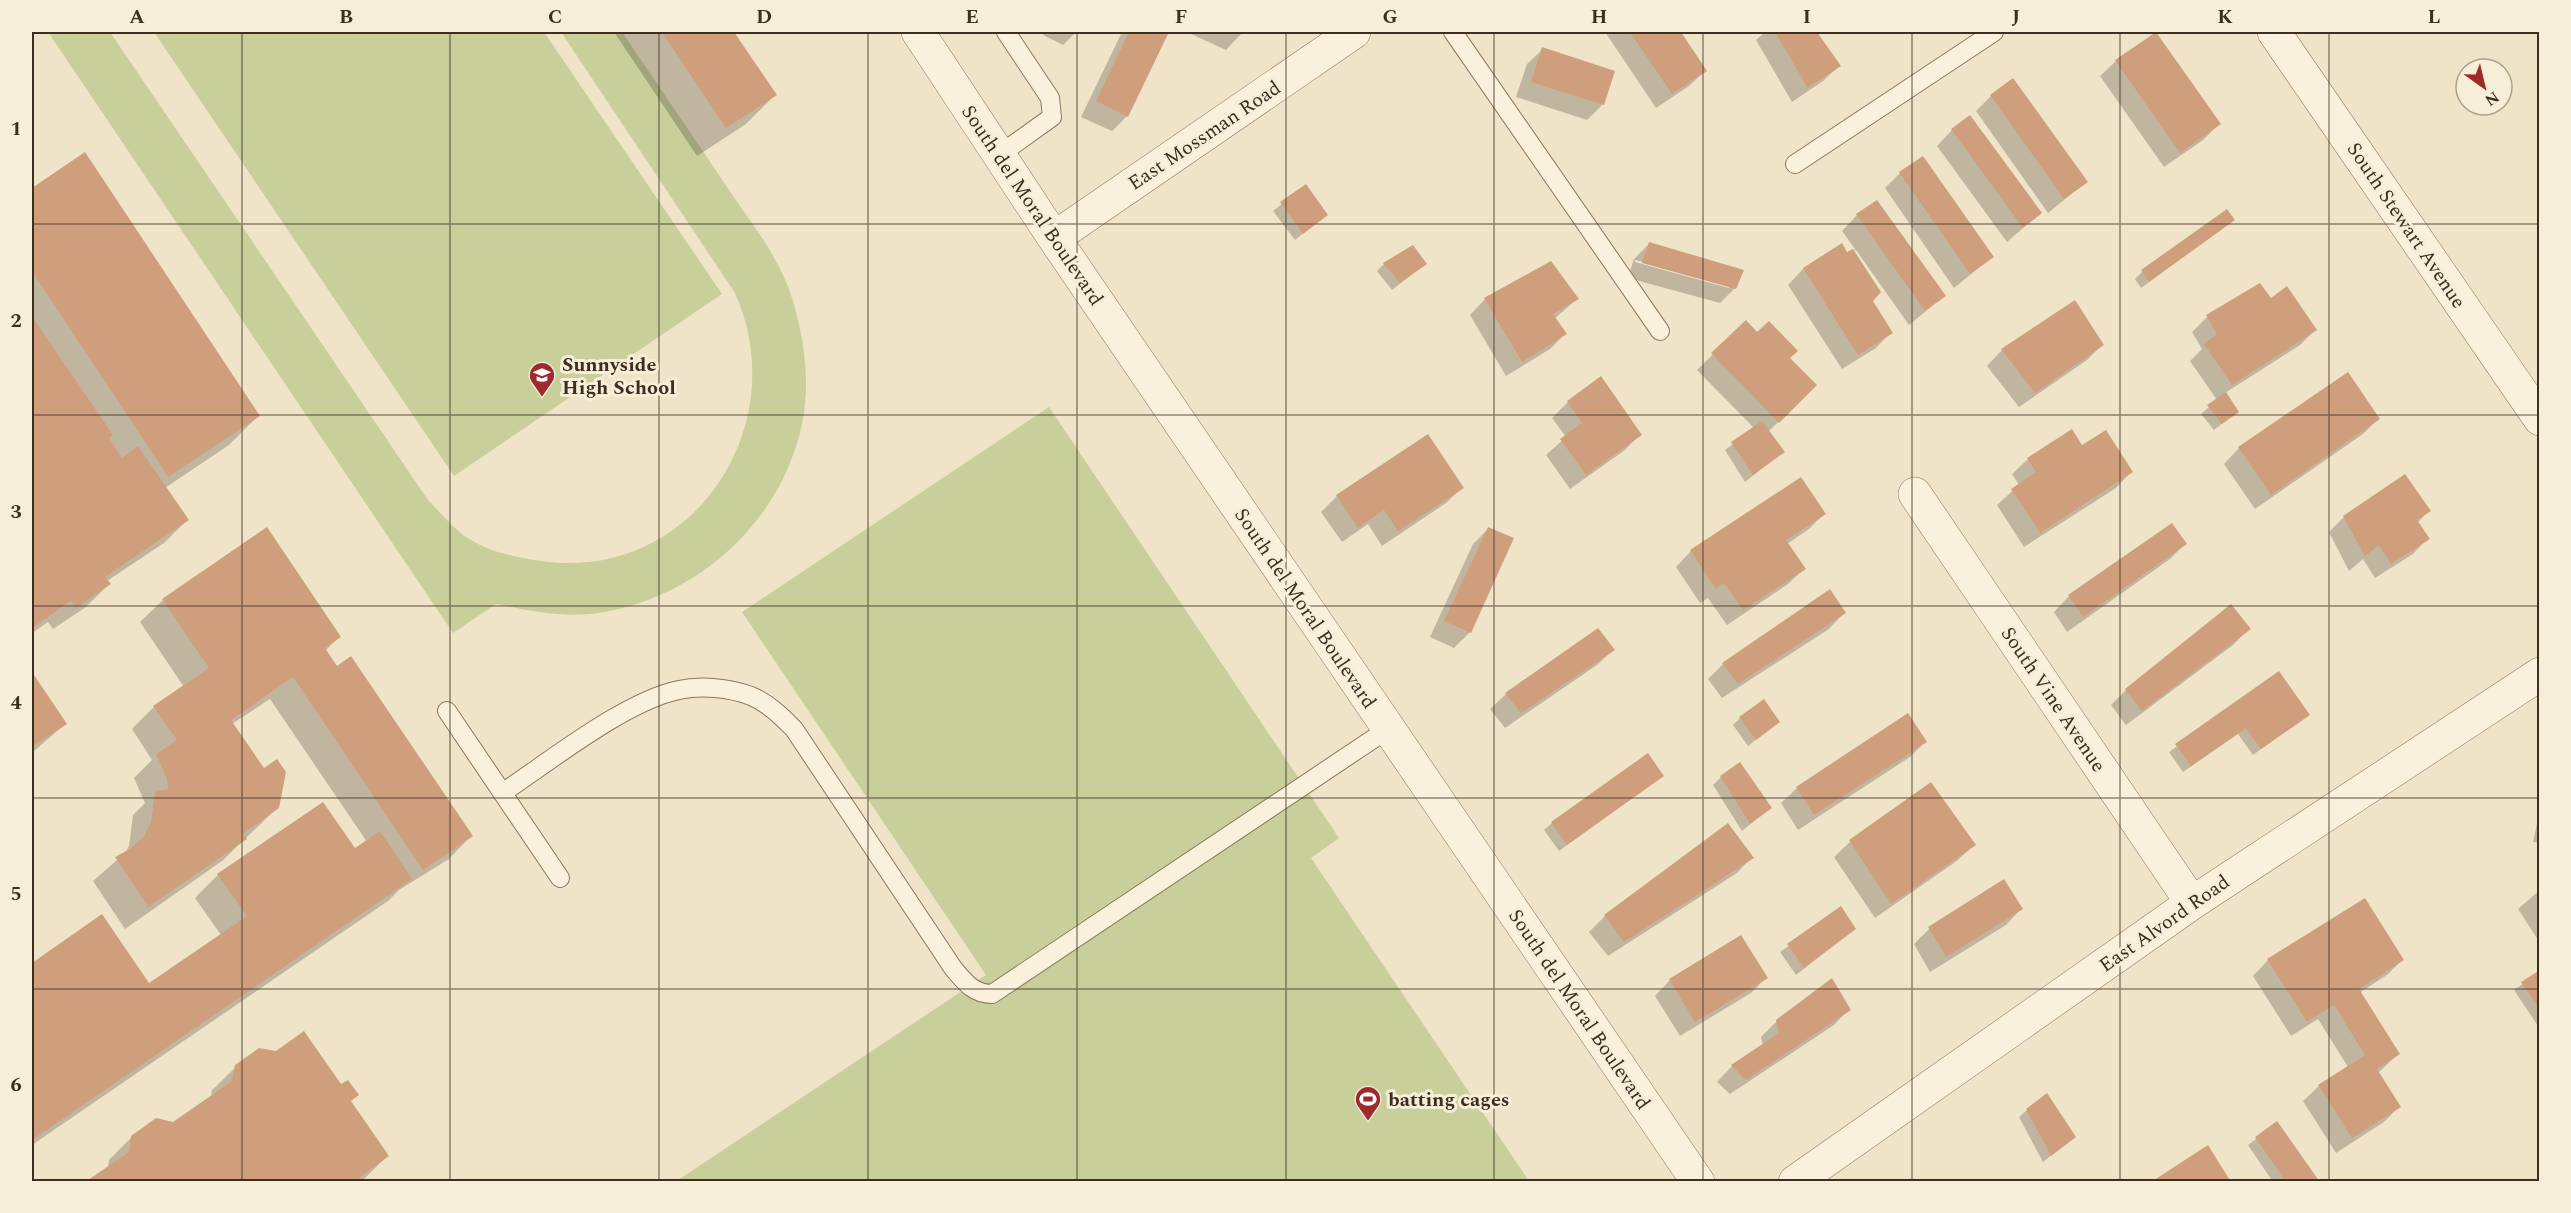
<svg xmlns="http://www.w3.org/2000/svg" width="2571" height="1213" font-family="Spectral,serif">
<style>
.green{fill:#c9cf9b}
.shadow{fill:#0003;fill-rule:evenodd}
.building{fill:#cf9f7d}
.lines{fill:none;stroke-linecap:round;stroke-linejoin:round}
.lane-casing{stroke:#8d765c;stroke-width:20}
.street-casing{stroke:#8d765c;stroke-width:34}
.lane{stroke:#faf1dc;stroke-width:18}
.street{stroke:#faf1dc;stroke-width:33}
.grid{fill:none;stroke:#3d2e20;stroke-width:1.5;stroke-opacity:0.55}
.labels{text-anchor:middle;stroke-width:6;stroke-linejoin:round;paint-order:stroke}
.street-label{font-size:20px;fill:#3d2e20;stroke:#f7eed8}
.poi-label{font-size:20px;font-weight:bold;fill:#3d2e20;stroke:#f7eed8;text-anchor:start}
.neatline{fill:none;stroke:#3d2e20;stroke-width:2}
.grid-label{font-size:20px;text-anchor:middle;font-weight:bold;fill:#3d2e20}
</style>
<rect width="100%" height="100%" fill="#f0e4c8"/>
<!-- green -->
<path class="green" d="M48,32H110L428,500C441,513 455,531 471,540C492,553 517,557 541,561C691,583 795,427 735,293L561,32H622C658,85 695,139 731,193C753,225 779,258 791,295C804,335 811,382 802,424C781,523 697,598 599,613C564,618 530,611 496,604L453,633Z
M154,32H544L722,294L454,476Z
M1049,407L1339,838L1311,858L1529,1181L675,1182L986,975L742,612Z"/>
<!-- shadow -->
<path class="shadow" d="M614,32H732L775,95L746,124L697,156Z
M1045,32H1076L1063,45L1043,35Z
M1122,32H1167L1127,116L1112,131L1081,117Z
M1193,32H1243L1226,50L1191,34Z
M1605,32H1679L1705,71L1689,86L1656,108Z
M1765,32H1815L1839,66L1823,81L1792,102L1756,40Z
M1543,49L1603,104L1587,120L1516,97L1527,64Z
M2116,61L2219,124L2203,140L2164,167L2100,76Z
M1991,96L2086,182L2048,213L1976,111Z
M1952,130L2040,213L2007,242L1937,146Z
M85,154L258,416L229,445L165,488L187,520L164,543L107,581L109,584L86,607L53,629L48,622L32,633V190Z
M1900,173L1992,257L1954,288L1885,188Z
M1305,186L1326,215L1295,240L1273,211Z
M1857,215L1944,296L1909,325L1856,250L1853,251L1871,301L1891,332L1876,348L1842,369L1788,285L1803,269L1841,245L1847,254L1855,249L1842,231Z
M2233,220L2141,288L2135,279L2142,272Z
M1650,243L1735,288L1720,303L1628,278L1634,259ZM1635,260L1729,285V288L1635,262Z
M1384,264H1425L1392,290L1377,271Z
M2260,285L2270,300L2315,330L2300,345L2225,393L2237,412L2214,430L2201,414L2217,400L2190,361L2202,349L2192,332L2207,317Z
M1485,299H1577L1554,319L1565,334L1550,349L1506,376L1470,315Z
M1746,322L1815,385L1768,432L1783,452L1745,482L1725,450L1754,428L1697,370Z
M2102,345L2087,360L2019,407L1987,366L2002,350Z
M1601,378L1640,434L1625,450L1570,489L1546,455L1566,437L1552,418L1568,402Z
M2378,419L2363,434L2255,509L2224,464L2239,448Z
M2082,447L2131,472L2116,488L2024,547L1997,505L2019,485L2012,474L2028,459Z
M1462,488L1446,503L1382,546L1368,524L1342,542L1321,512L1337,496Z
M2429,511L2417,523L2428,538L2413,554L2375,578L2363,559L2349,571L2329,532L2344,517Z
M1824,514L1809,529L1787,544L1804,569L1788,584L1727,625L1708,598L1700,603L1676,567L1691,551Z
M1488,529L1512,539L1470,632L1454,648L1430,637L1473,544Z
M2185,544L2170,559L2067,632L2054,612L2069,596Z
M163,600L339,637L325,651L471,836L449,859L399,890L388,901L32,1145V964L102,916L149,985L221,935L195,898L218,875L354,850L367,842L270,699L232,724L278,807L222,861L125,929L93,881L125,853L129,846L133,815L145,803L134,778L152,760L132,729L154,707L184,687L140,622Z
M1844,613L1829,629L1722,698L1708,679L1723,664Z
M2249,629L2233,645L2126,725L2111,705L2126,690Z
M1613,650L1597,665L1505,728L1490,709L1506,694Z
M2279,673L2308,715L2253,755L2238,734L2183,772L2169,752Z
M32,674L65,724L32,753Z
M1740,718L1778,722L1748,746L1733,725Z
M1925,742L1910,757L1798,830L1781,803L1797,788Z
M1662,776L1559,851L1544,830L1552,823Z
M1721,777L1770,808L1742,831L1713,785Z
M1931,784L1974,845L1958,860L1875,918L1834,857L1850,842Z
M2540,809V843L2533,842Z
M1728,825L1752,857L1737,873L1608,956L1589,932L1605,916Z
M2540,890V943L2518,909Z
M1841,908L1854,929L1796,975L1780,952Z
M2021,909L2006,925L1930,972L1914,944L1929,929Z
M2268,960H2402L2387,975L2359,993L2398,1054L2378,1073L2399,1107L2384,1122L2336,1153L2303,1101L2319,1086L2348,1067L2318,1019L2291,1036L2253,976Z
M2540,972V1029L2514,990Z
M1766,978L1751,993L1680,1036L1655,996L1670,980Z
M1849,1009L1834,1025L1730,1094L1717,1082L1732,1066L1763,1046L1761,1037L1777,1021Z
M236,1067L341,1086L357,1095L350,1102L387,1156L361,1182H87L108,1168L109,1160L132,1137L173,1124L211,1097L212,1090Z
M2027,1110L2074,1137L2043,1162L2019,1117Z
M2277,1123L2318,1182H2273L2248,1145Z"/>
<!-- building -->
<path class="building" d="M662,32H734L777,95L726,128Z
M1129,32H1169L1128,117L1096,101Z
M1630,32H1681L1707,71L1672,94Z
M1775,32H1817L1841,66L1808,88Z
M2156,32L2221,124L2180,153L2115,60Z
M1542,47L1615,71L1604,105L1531,82Z
M2013,78L2088,182L2064,199L1990,95Z
M1970,115L2042,213L2023,228L1951,129Z
M85,152L260,416L168,477L32,271V188Z
M1923,156L1994,257L1970,274L1899,172Z
M1306,184L1328,215L1303,234L1280,202Z
M1877,200L1946,296L1925,311L1856,214Z
M2227,209L2235,220L2149,282L2141,270Z
M1649,242L1744,270L1736,289L1642,263Z
M1842,243L1847,252L1853,249L1881,292L1873,301L1893,333L1858,355L1803,268Z
M1413,245L1427,264L1400,283L1383,263Z
M1551,261L1579,299L1553,314L1567,334L1522,362L1484,298Z
M2260,283L2271,298L2287,286L2317,330L2232,385L2204,344L2217,334L2206,315Z
M2075,300L2104,345L2035,393L2001,349Z
M32,316L113,435L109,438L122,458L138,446L189,520L105,577L111,584L76,608L71,601L32,628Z
M1746,320L1757,332L1769,321L1798,351L1790,358L1817,385L1779,423L1711,353Z
M2348,372L2380,419L2271,495L2238,447Z
M1601,376L1642,435L1586,475L1560,439L1582,423L1567,401Z
M2226,392L2239,412L2222,424L2207,405Z
M1762,421L1785,452L1753,475L1731,442Z
M2072,429L2082,445L2106,430L2133,472L2040,533L2011,489L2036,472L2027,458Z
M1428,434L1464,488L1398,531L1384,510L1358,528L1336,495Z
M2405,474L2431,511L2417,520L2430,539L2391,564L2379,545L2365,556L2343,516Z
M1801,477L1826,514L1786,540L1806,569L1743,610L1724,583L1716,589L1690,550Z
M2172,523L2187,544L2083,617L2068,595Z
M267,527L341,637L325,648L337,666L351,656L473,836L423,870L293,677L231,720L264,768L277,759L286,772L279,808L243,834L247,839L148,907L115,857L130,849L144,836L151,822L155,791L168,789L167,779L156,754L177,740L153,706L209,668L162,599Z
M1488,527L1514,538L1471,633L1444,621Z
M1830,589L1846,613L1738,684L1722,663Z
M2231,604L2251,629L2142,711L2125,689Z
M1598,628L1615,650L1521,713L1505,693Z
M2279,671L2310,715L2261,749L2246,728L2191,766L2175,744Z
M32,672L67,724L32,747Z
M1764,699L1780,722L1756,740L1739,717Z
M1908,713L1927,742L1814,815L1796,787Z
M1648,753L1664,776L1567,845L1551,822Z
M1740,762L1772,808L1750,824L1720,776Z
M1931,782L1976,845L1891,904L1849,840Z
M323,802L355,848L380,831L412,879L32,1140V963L102,914L149,983L247,916L217,874Z
M1728,823L1754,858L1624,942L1604,915Z
M2004,879L2023,909L1946,957L1928,927Z
M2365,898L2404,960L2359,989L2400,1054L2377,1069L2401,1107L2352,1138L2318,1085L2365,1055L2334,1005L2307,1022L2267,959Z
M1841,906L1856,929L1804,968L1787,944Z
M1741,935L1768,978L1695,1022L1669,979Z
M2540,970V1010L2521,982Z
M1832,978L1851,1010L1746,1080L1731,1065L1779,1033L1776,1020Z
M304,1031L341,1084L348,1080L359,1095L351,1101L389,1156L360,1177L359,1182H85L129,1152L131,1136L156,1118L173,1122L232,1081L235,1065L259,1048L276,1051Z
M2047,1093L2076,1137L2051,1156L2026,1109Z
M2277,1121L2320,1182H2286L2255,1137Z
M2208,1145L2231,1182H2151Z"/>
<g class="lines">
<!-- lane casing -->
<g class="lane-casing">
<path id="lane" d="M1453,32L1660,331
M999,155L1052,117L1050,98L1006,32
M1795,164L1994,32
M447,711L560,878
M502,793C549,762 625,701 679,690C701,685 730,688 751,696C768,703 781,716 794,729L953,968C964,981 973,994 992,994L1388,729"/>
</g>
<!-- street casing -->
<g class="street-casing">
<path id="street" d="M918,32L1054,238L1698,1182
M2274,32L2540,419
M1054,238L1354,32
M1915,494L2192,903
M1795,1182L2192,903L2540,674"/>
</g>
<!-- lane -->
<use href="#lane" class="lane"/>
<!-- street -->
<use href="#street" class="street"/>
</g>
<!-- grid -->
<path class="grid" d="M242,32V1182M450,32V1182M659,32V1182M868,32V1182M1077,32V1182M1286,32V1182M1494,32V1182M1703,32V1182M1912,32V1182M2120,32V1182M2329,32V1182M32,224H2540M32,415H2540M32,606H2540M32,798H2540M32,989H2540"/>
<!-- icons -->
<defs>
<g id="school-pin" transform="scale(1.35)"><path d="M0 17L-7.5 6A9.5 9.5 0 1 1 7.5 6Z" fill="#9e2a2b" stroke="#f7eed8"/><path d="M0-5L7-2L0 1L-7-2ZM-4 1L0 2.5L4 1V4Q0 6-4 4Z" fill="#fff"/></g>
<g id="stadium-pin" transform="scale(1.35)"><path d="M0 17L-7.5 6A9.5 9.5 0 1 1 7.5 6Z" fill="#9e2a2b" stroke="#f7eed8"/><path d="M0-5a6.5 5 0 1 0 0 10a6.5 5 0 1 0 0-10ZM-3.5-1.8h7v3.6h-7Z" fill="#fff"/></g>
</defs>
<g fill-rule="evenodd">
<use href="#school-pin" x="542" y="375"/>
<use href="#stadium-pin" x="1368" y="1099"/>
</g>
<g class="labels">
<!-- street labels -->
<g class="street-label">
<text transform="translate(1204 135) rotate(-34)" y="7">East Mossman Road</text>
<text transform="translate(1033 205) rotate(56)" y="7">South del Moral Boulevard</text>
<text transform="translate(2407 225) rotate(56)" y="7">South Stewart Avenue</text>
<text transform="translate(1306 608) rotate(56)" y="7">South del Moral Boulevard</text>
<text transform="translate(2054 699) rotate(56)" y="7">South Vine Avenue</text>
<text transform="translate(2164 923) rotate(-35)" y="7">East Alvord Road</text>
<text transform="translate(1580 1009) rotate(56)" y="7">South del Moral Boulevard</text>
</g>
<!-- poi labels -->
<g class="poi-label">
<text x="562" y="371">Sunnyside<tspan x="562" dy="23">High School</tspan></text>
<text x="1388" y="1106">batting cages</text>
</g>
</g>
<!-- border -->
<rect width="2571" height="1213" fill="none" stroke="#f7eed8" stroke-width="66"/>
<!-- north arrow -->
<g transform="translate(2484 87) rotate(146)"><circle r="28" fill="#f7eed8" stroke="#ada18e" stroke-width="1.5"/>
<path d="M0-4.5L10 22L0 15L-10 22Z" fill="#9e2a2b"/>
<text y="-9" font-size="16" font-weight="bold" text-anchor="middle" fill="#3d2e20">N</text>
</g>
<rect x="33" y="33" width="2505" height="1147" class="neatline"/>
<g class="grid-label">
<text x="137" y="23">A</text>
<text x="346" y="23">B</text>
<text x="555" y="23">C</text>
<text x="764" y="23">D</text>
<text x="972" y="23">E</text>
<text x="1181" y="23">F</text>
<text x="1390" y="23">G</text>
<text x="1599" y="23">H</text>
<text x="1807" y="23">I</text>
<text x="2016" y="23">J</text>
<text x="2225" y="23">K</text>
<text x="2434" y="23">L</text>
<text x="16" y="135">1</text>
<text x="16" y="327">2</text>
<text x="16" y="518">3</text>
<text x="16" y="709">4</text>
<text x="16" y="900">5</text>
<text x="16" y="1091">6</text>
</g>
</svg>
